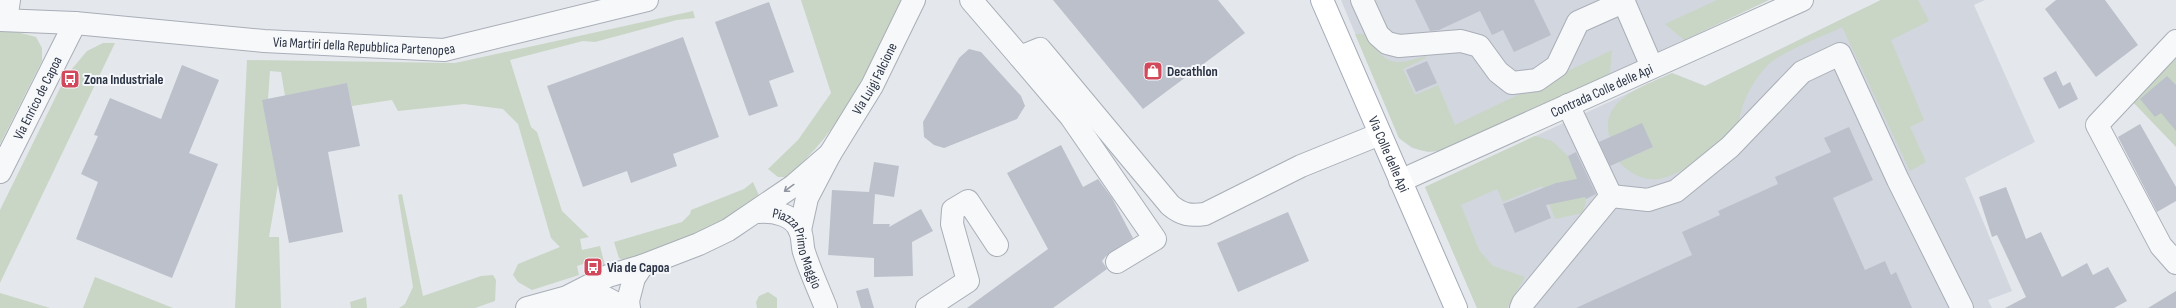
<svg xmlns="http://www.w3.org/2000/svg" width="2176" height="308" font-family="'Sofia Sans Condensed',sans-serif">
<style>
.built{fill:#d2d6de}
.green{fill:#c9d6c5}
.building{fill:#bbc0ca}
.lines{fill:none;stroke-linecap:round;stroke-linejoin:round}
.minor-casing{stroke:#a9aeb7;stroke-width:24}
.major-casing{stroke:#a3abb8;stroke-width:24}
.minor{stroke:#f7f8fa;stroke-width:22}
.major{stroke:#fff;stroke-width:22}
.oneway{stroke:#9196a0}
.labels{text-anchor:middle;stroke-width:4;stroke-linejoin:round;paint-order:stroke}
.street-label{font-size:14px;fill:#2b3445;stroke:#f4f6f9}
.poi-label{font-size:14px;font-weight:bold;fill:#2b3445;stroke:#f4f6f9;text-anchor:start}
</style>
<rect width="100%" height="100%" fill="#e4e7ec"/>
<!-- built -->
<path class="built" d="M1341,0H1769L1447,150L1428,152L1412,148L1399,138Z
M1881,0H1985L1974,5L2035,142L1965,178L2012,291L1988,300L1992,308H1477L1425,187L1672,73L1705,86Z"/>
<!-- green -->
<path class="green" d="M801,0H901C870,64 843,131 786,177H778L768,169L798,140L831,93Z
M1717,0H1769L1684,40L1665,24Z
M1881,0H1918L1929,21L1891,40L1924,120L1910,127L1926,162L1910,171L1842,27C1822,37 1785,50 1769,64C1759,73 1747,92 1743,105C1741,110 1740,118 1738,123C1727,142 1681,176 1659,179C1643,181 1629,173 1619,162L1653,147L1642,124L1610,138C1597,100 1646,85 1672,73L1705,86Z
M693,11L695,18L677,20L595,42L583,41L510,60L531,127L537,132L562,211L589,237L580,239L582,250L600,246L605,266L599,268L596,260L577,266L579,275L532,290L518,282L513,275L518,264L560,247L551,238L518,124L503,109L464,104L398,111L392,100L352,106L347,84L285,96L281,72L270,71L268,99L278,184L269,237H279L281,308H235L247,60L455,63Z
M0,32H17L36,37L42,48V61L0,144Z
M1355,34H1364C1387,63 1389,68 1425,56L1426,58L1403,69L1415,95L1438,85L1455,125L1612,50L1610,74L1447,150C1425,153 1417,152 1399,138Z
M103,43H115L0,283V210L66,76L87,51Z
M2176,52V147L2130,99Z
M1535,136L1552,141L1568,156L1586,199L1583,213L1555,219L1542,186L1503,202L1497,189L1461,205L1479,250L1493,266L1525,277L1507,308H1477L1425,187Z
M753,182L761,200L726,224L626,262L619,258L614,242L682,222L690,214L691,210L744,189Z
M402,194L423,296L481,276L493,275L496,280L495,301L475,308H399L405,304L413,287L398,195Z
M95,277L173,308H83Z
M768,292L777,298V308H757L756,302L759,296Z
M0,293L50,308H0Z
M366,297L367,308H351L350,302Z"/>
<!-- building -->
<path class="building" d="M1053,0H1218L1245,33L1143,109Z
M1415,0H1534L1551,35L1514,52L1503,30L1492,35L1480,11L1439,30L1430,31Z
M2056,0H2105L2138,45L2096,77L2045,9Z
M769,2L794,72L769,81L778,106L749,116L715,22Z
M683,37L719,137L673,154L677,166L631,183L627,171L583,187L547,86Z
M969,49L981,52L1021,96L1025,106L1017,119L944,148L934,145L924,137L923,122L959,58Z
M1427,61L1437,83L1416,92L1406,70Z
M182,65L219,80L189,153L218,164L172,278L76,239L98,182L81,174L98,136L94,135L110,98L161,119Z
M2056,71L2063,86L2070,82L2078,99L2059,109L2043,78Z
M2167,76L2176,85V131L2161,113L2155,117L2140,99Z
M347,83L360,146L328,152L343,232L289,243L262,100Z
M1642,123L1653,147L1610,166L1599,142Z
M2140,124L2176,187V201L2157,212L2118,137Z
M1849,127L1873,180L1833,198L1865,270L1885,261L1891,275L1896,272L1912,308H1576L1692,255L1682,232L1720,215L1718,211L1778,184L1775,177L1831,152L1824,138Z
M1061,145L1083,187L1098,179L1112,198L1133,238L1106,256L1102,261L1107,269L1053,308H967L1048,249L1007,173Z
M1576,152L1596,194L1586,199L1585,197L1546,205L1551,218L1515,233L1503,204L1556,183L1577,179L1568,156Z
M874,162L899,166L894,197L875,194L873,224H890L889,227L921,209L933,231L912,242L913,276L874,277V258L828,255L832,190L869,192Z
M2006,187L2026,239L2041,232L2062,277L2087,263L2093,275L2108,267L2127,301L2114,308H2005L2026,297L1997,235L1992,237L1979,197Z
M1288,212L1309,261L1238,292L1217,243Z
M868,288L874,308H861L856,291Z
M2176,291V308H2148Z"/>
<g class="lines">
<!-- minor casing -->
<g class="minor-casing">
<g id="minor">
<path d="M971,0L1020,57L1040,49L1170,205C1182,215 1190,216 1205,214L1301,166L1380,134"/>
<path d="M1362,0L1378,35L1387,43L1399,46L1461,41L1479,46L1498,72L1512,83L1537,80L1557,66L1578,22L1623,2"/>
<path d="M1623,0L1652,67"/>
<path id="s1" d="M0,20L75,23L264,41L444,50L647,0"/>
<path d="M6,20L9,0"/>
<path d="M2176,41L2097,125L2161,246L2176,263"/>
<path d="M1020,57L1071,117L1155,239L1117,262"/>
<path id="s2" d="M0,172L75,23"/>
<path id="s3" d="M1400,181L1802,0"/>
<path d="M1611,196L1648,200L1676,191L1730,147L1802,72L1840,54L1898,180L1962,308"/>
<path id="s4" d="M758,212C773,211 794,214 800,231C803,237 802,246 804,252C810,271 819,290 826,308"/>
<path id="s5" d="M800,230L807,198L830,154L872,86L914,0"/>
<path d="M568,297L606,298L625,308"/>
<path d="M527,308L567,297L608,276L642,266"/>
<path d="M629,308L628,301L634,278L642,266L699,244L728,230L793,186L830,154"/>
<path d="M927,308L968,281L952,224L953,210L968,201L997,245"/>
<path d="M1521,308L1523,303L1611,196L1568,105"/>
</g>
</g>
<!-- major casing -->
<g class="major-casing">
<g id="major">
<path id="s6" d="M1322,0L1456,308"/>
</g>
</g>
<!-- minor -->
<use href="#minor" class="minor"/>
<!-- major -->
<use href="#major" class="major"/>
</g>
<!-- one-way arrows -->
<defs><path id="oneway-shaft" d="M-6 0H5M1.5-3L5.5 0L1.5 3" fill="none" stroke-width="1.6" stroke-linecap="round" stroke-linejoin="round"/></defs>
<use class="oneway" href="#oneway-shaft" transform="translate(789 188) rotate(144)"/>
<!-- icons -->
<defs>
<g id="shop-square" transform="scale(1)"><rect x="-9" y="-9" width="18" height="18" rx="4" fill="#d1495b" stroke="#f4f6f9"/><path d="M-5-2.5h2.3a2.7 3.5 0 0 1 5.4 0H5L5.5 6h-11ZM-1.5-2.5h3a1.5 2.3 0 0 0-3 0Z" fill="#fff"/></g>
<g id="bus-square" transform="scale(1)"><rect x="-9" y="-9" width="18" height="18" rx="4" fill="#d1495b" stroke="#f4f6f9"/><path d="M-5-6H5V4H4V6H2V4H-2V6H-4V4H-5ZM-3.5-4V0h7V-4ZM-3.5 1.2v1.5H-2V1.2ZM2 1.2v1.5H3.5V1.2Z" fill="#fff"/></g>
</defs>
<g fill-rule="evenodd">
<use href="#shop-square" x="1153" y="71"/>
<use href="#bus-square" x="70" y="79"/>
<use href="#bus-square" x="593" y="267"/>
</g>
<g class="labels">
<!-- street labels -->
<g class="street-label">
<text dy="5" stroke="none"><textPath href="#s1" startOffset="365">Via Martiri della Repubblica Partenopea</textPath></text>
<text dy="5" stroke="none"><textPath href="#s5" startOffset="170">Via Luigi Falcione</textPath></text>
<text dy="5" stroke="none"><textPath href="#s3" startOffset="221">Contrada Colle delle Api</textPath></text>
<text dy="5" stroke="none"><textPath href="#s2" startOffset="83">Via Enrico de Capoa</textPath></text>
<text dy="5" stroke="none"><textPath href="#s6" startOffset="168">Via Colle delle Api</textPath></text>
<text dy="5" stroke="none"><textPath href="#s4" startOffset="62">Piazza Primo Maggio</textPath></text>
</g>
<!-- poi labels -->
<g class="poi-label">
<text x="1167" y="76">Decathlon</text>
<text x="84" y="84">Zona Industriale</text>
<text x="607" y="272">Via de Capoa</text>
</g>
</g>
</svg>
